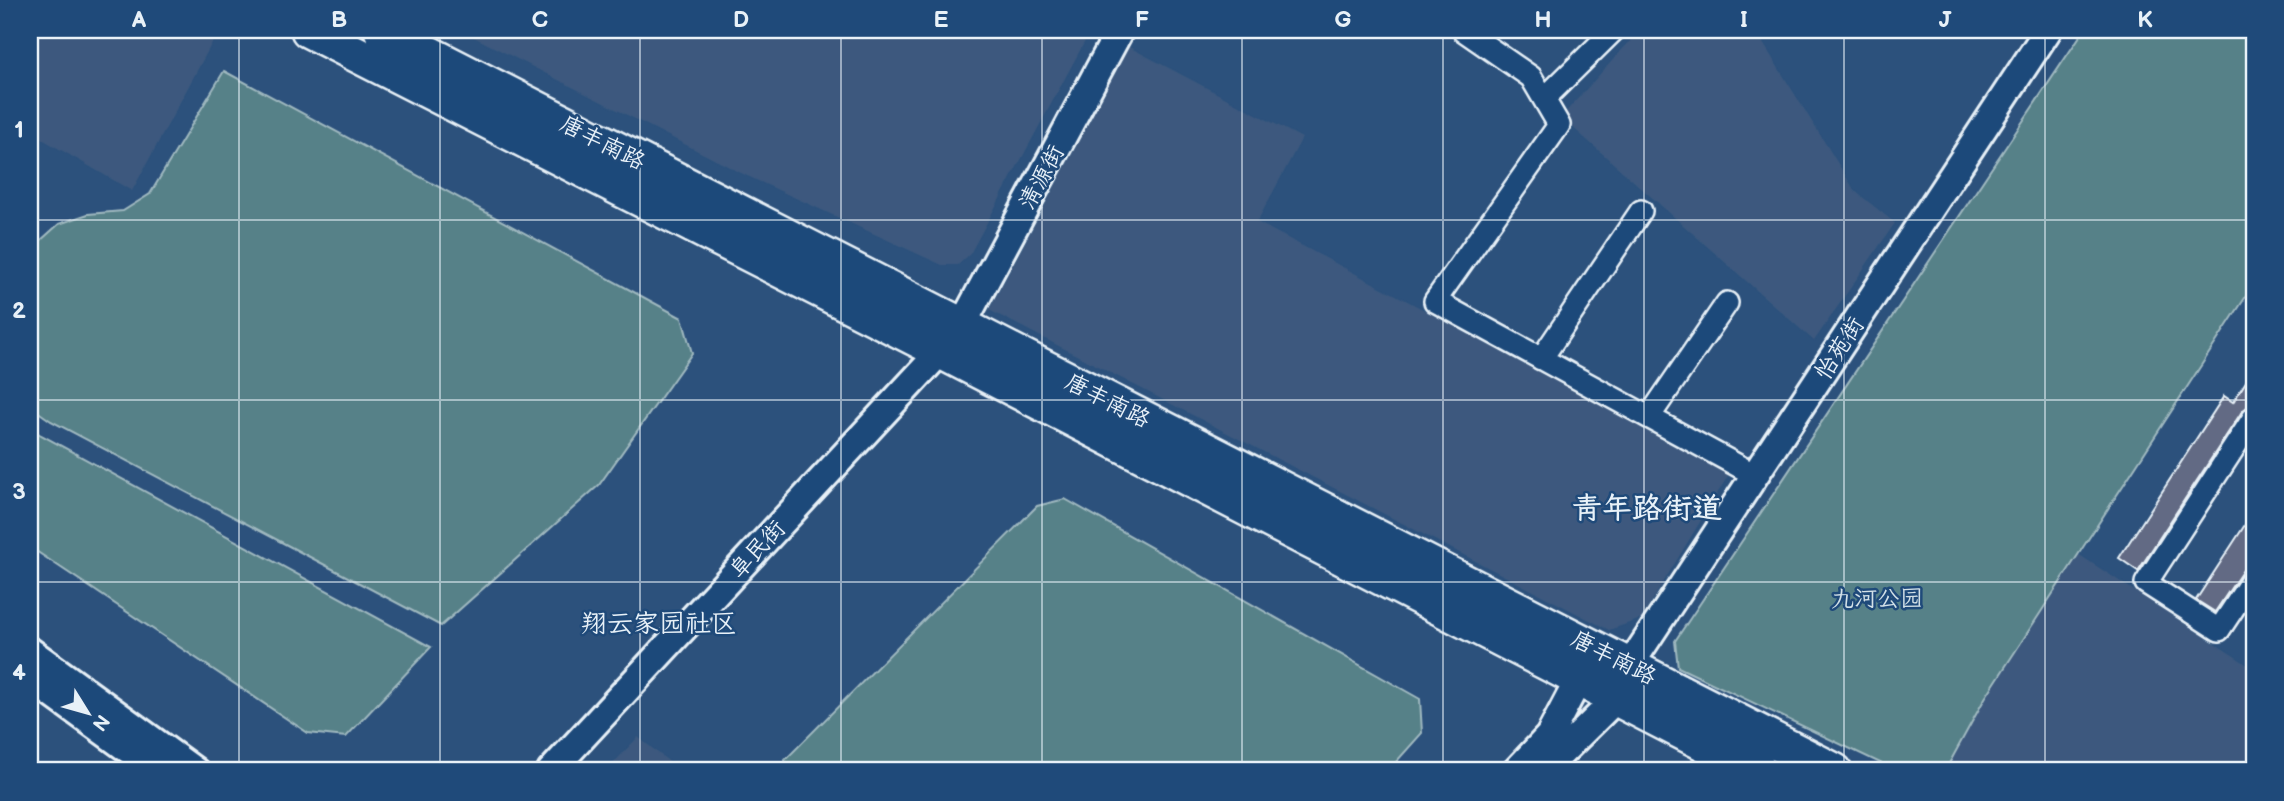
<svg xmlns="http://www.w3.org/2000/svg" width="2284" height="801" font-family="'Balsamiq Sans','LXGW WenKai TC',sans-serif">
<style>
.built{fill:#3c597e}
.green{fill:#578188;stroke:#a0b9c0;stroke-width:2}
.building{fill:#626b84;stroke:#e8f1f8;stroke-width:2}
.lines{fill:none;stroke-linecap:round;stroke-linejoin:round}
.minor-casing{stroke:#e8f1f8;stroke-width:26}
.tertiary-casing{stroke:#e8f1f8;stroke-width:32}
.primary-casing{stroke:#e8f1f8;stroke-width:40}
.minor{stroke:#1f4a7a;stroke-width:21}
.tertiary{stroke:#1f4a7a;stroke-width:26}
.primary{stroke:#1f4a7a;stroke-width:35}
.grid{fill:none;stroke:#e8f1f8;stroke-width:2;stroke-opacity:0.55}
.labels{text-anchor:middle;stroke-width:5;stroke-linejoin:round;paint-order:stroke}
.street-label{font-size:23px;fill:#e8f1f8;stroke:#1f4a7a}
.park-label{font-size:23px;fill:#d2e0e7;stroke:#1f4a7a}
.quarter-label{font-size:26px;fill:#e8f1f8;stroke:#1f4a7a}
.district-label{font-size:30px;font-weight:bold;fill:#e8f1f8;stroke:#1f4a7a}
.neatline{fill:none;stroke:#e8f1f8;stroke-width:2.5}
.grid-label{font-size:23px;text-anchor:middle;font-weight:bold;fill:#e8f1f8}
</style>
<rect width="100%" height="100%" fill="#2c517c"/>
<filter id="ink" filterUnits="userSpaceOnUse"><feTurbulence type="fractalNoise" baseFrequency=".0143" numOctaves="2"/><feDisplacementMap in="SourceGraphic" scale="14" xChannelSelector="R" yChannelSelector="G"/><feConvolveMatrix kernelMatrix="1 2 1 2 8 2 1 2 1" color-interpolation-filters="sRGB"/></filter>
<g filter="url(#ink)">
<!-- built -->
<path class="built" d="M30,30H219L132,191L30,132Z
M460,30H1091L970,254L958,265H942L743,174Z
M1640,30H1755L1855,191L1895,223L1814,341L1561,117Z
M1129,47L1302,138L1257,222L1731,471L1641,619L1609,630L989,310Z
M2078,554L2254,669V771H1945L1985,698Z
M638,737L681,771H606Z"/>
<!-- green -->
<path class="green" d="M2084,30H2254V284L1985,698L1945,771H1897L1678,667L1675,641Z
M224,71L682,318L692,353L599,485L441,626L51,421L30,406V250L59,224L88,214L123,211L150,194Z
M30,428L41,435L431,647L346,737L308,733L30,547Z
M1065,499L1420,699L1422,733L1388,771H788L785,760L1037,506Z"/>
<!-- building -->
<path class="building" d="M2254,369V404L2243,410L2138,571L2119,558L2224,396L2233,402Z
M2254,511V564L2243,570L2215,612L2196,600Z"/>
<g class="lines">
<!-- minor casing -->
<g class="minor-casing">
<path id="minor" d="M1463,30L1531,77L1559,125L1435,301L1755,475
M1544,99L1614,30
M1541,359L1641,211
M1649,417L1727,303
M2254,417L2146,583L2219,630L2254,577"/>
</g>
<!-- tertiary casing -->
<g class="tertiary-casing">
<path id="tertiary" d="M30,651L195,771
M1630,665L2048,30
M30,678L158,771
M551,771L941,351L962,325L1120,30
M1516,771L1549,736L1579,679
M1543,771L1616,699"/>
</g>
<!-- primary casing -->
<g class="primary-casing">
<path id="primary" d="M309,30L941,351L1759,771
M382,30L1834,771"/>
</g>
<!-- minor -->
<use href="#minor" class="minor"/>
<!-- tertiary -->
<use href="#tertiary" class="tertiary"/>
<!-- primary -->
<use href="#primary" class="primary"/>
</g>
</g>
<!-- grid -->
<path class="grid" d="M239,30V771M440,30V771M640,30V771M841,30V771M1042,30V771M1242,30V771M1443,30V771M1644,30V771M1844,30V771M2045,30V771M30,220H2254M30,400H2254M30,582H2254"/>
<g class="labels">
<!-- street labels -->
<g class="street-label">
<text transform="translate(603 142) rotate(27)" y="8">唐丰南路</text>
<text transform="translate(1041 177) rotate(-62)" y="8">清源街</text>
<text transform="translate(1839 348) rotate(-57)" y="8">怡苑街</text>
<text transform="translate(1108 400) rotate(27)" y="8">唐丰南路</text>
<text transform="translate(757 549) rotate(-47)" y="8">阜民街</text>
<text transform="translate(1614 657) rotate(27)" y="8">唐丰南路</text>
</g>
<!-- park labels -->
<g class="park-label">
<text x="1877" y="606">九河公园</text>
</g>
<!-- quarter labels -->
<g class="quarter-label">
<text x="659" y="632">翔云家园社区</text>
</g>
<!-- district labels -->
<g class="district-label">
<text x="1647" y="518">青年路街道</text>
</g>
</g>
<!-- margin -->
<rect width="2284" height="801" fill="none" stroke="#1f4a7a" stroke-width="77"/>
<!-- north arrow -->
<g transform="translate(88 713) rotate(127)" stroke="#1f4a7a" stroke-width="5" paint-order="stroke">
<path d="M0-5L12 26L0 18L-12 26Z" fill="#e8f1f8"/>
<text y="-10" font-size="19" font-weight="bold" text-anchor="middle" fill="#e8f1f8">N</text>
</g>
<rect x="38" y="38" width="2208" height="724" class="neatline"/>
<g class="grid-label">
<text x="139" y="27">A</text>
<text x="339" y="27">B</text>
<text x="540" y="27">C</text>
<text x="741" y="27">D</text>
<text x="941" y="27">E</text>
<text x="1142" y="27">F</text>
<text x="1343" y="27">G</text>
<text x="1543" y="27">H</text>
<text x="1744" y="27">I</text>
<text x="1945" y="27">J</text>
<text x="2145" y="27">K</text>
<text x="19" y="137">1</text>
<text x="19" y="318">2</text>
<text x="19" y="499">3</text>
<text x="19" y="680">4</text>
</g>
</svg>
